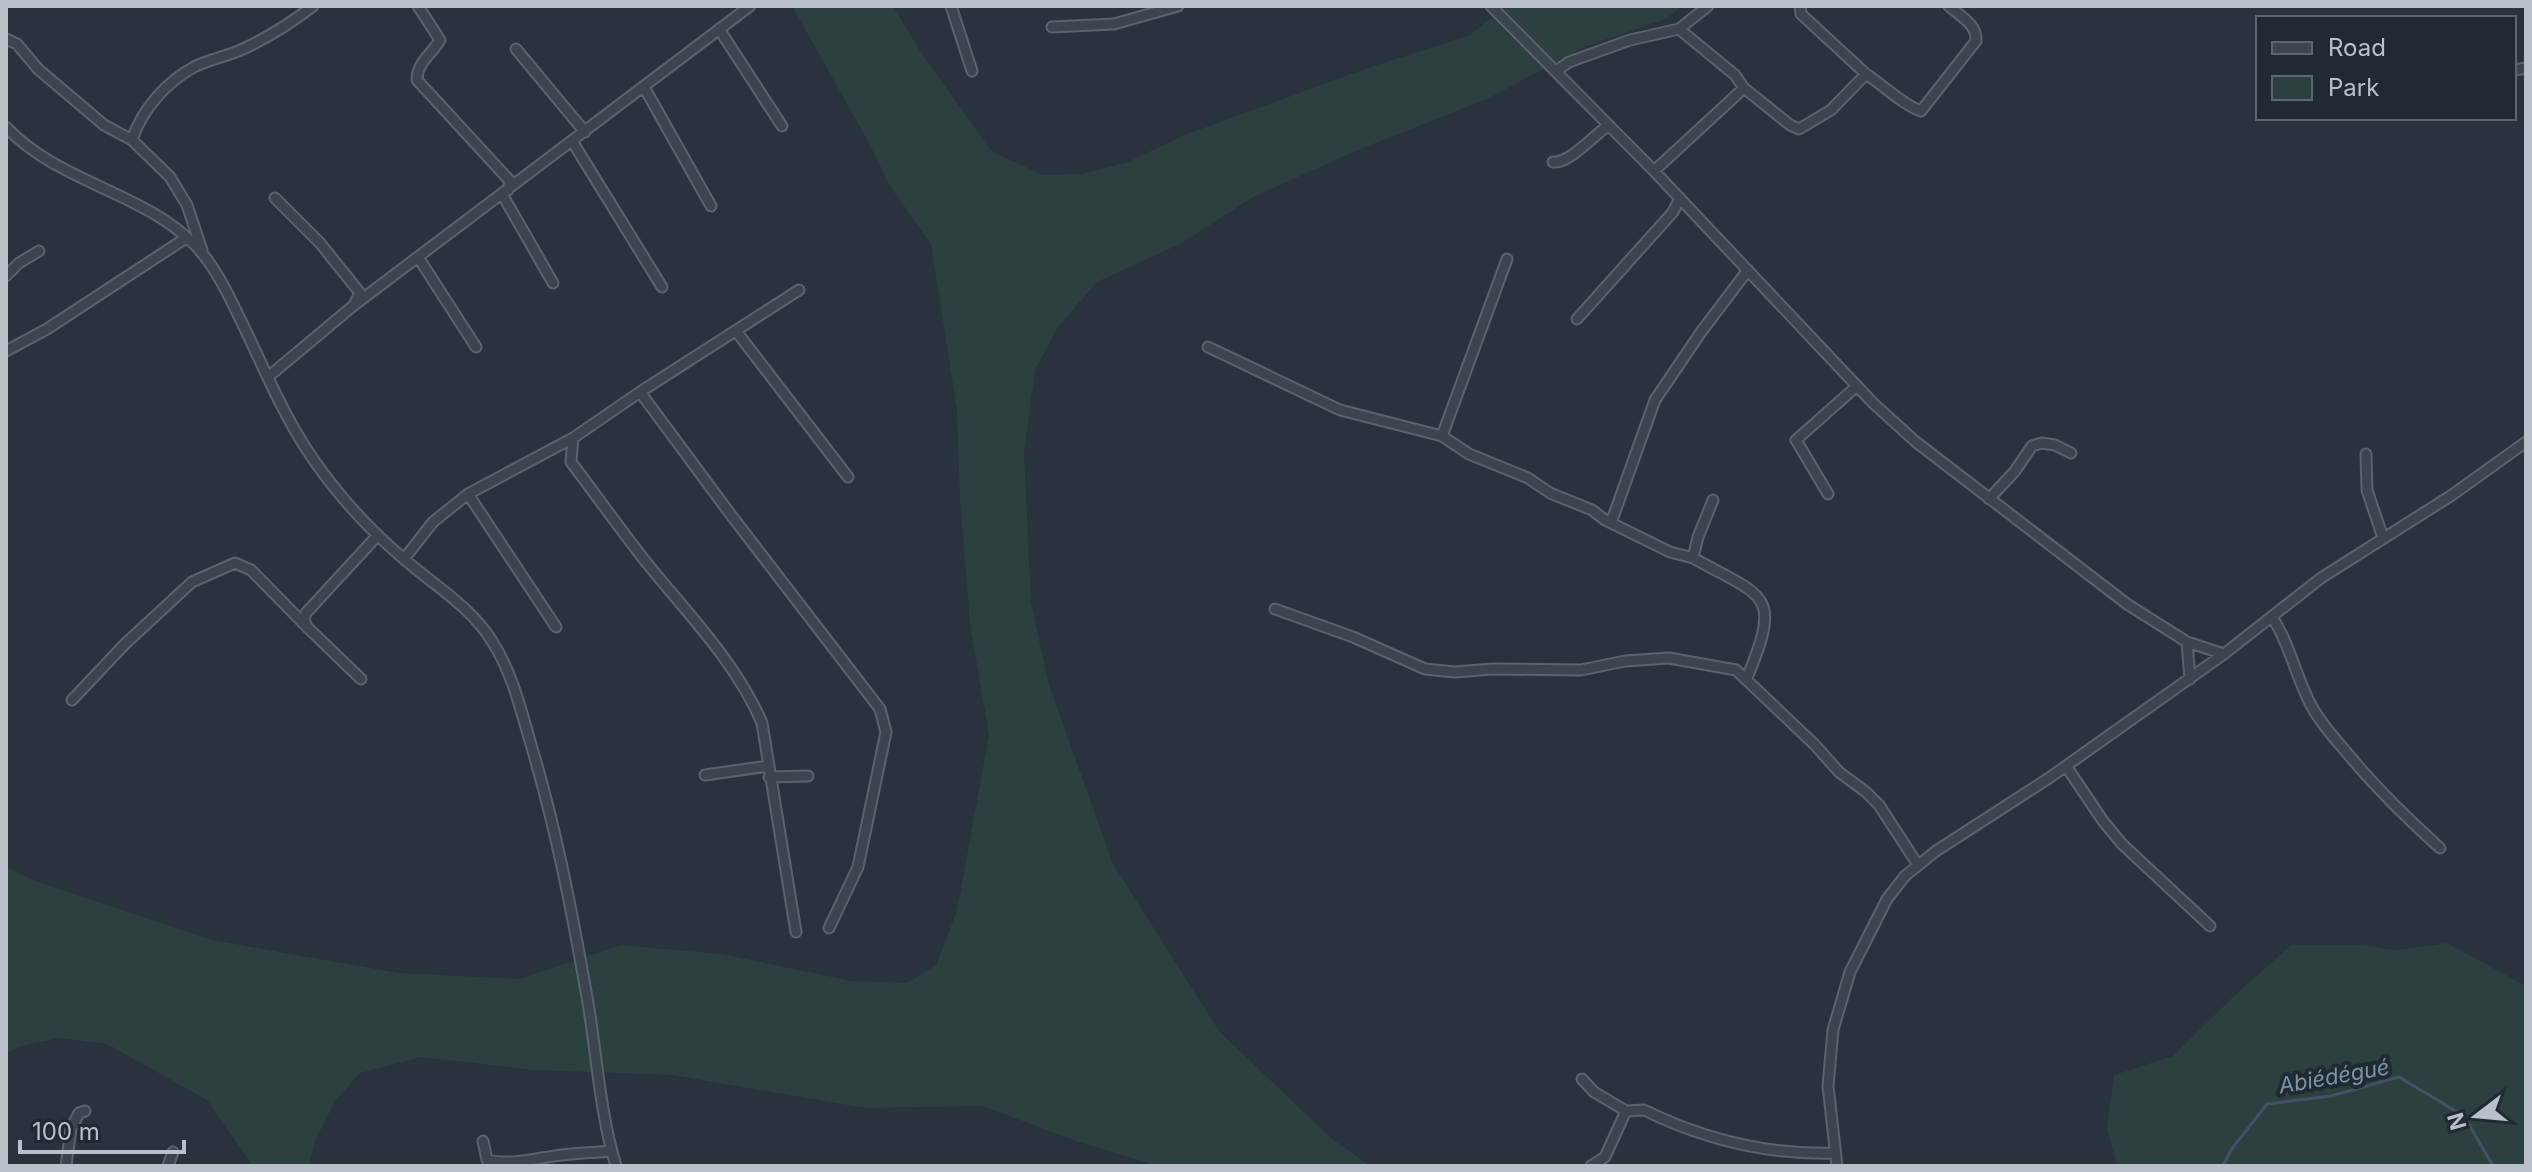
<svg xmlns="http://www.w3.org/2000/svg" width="2532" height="1172" font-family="Inter,sans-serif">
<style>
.green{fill:#2b403f}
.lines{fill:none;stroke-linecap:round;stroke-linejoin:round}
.stream{stroke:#405264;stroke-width:3}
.street-casing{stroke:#59636b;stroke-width:13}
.street{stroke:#3b454d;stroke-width:9}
.labels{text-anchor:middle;stroke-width:8;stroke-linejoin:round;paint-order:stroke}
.water-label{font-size:22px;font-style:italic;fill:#7c93a8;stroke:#202a33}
</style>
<rect width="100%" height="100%" fill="#28333d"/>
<!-- green -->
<path class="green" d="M792,6H893L920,51L991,151L1043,175L1082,174L1128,162L1182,136L1362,70L1470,35L1506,6H1682L1666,19L1584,47L1489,98L1358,150L1253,197L1180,244L1097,282L1058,327L1035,370L1024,453L1031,602L1048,682L1113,864L1219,1031L1332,1139L1370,1166H1158L1076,1141L983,1106L865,1108L673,1075L533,1070L421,1057L360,1073L335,1101L315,1141L309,1166H253L207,1100L107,1044L60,1038L21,1046L6,1053V867L35,881L212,940L399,973L520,979L621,945L721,954L852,981L907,983L936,965L957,911L989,735L970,624L960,499L957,411L931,244L890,186L869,143Z
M2447,943L2526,986V1166H2117L2107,1128L2114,1075L2173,1056L2233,997L2291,945H2362L2396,950Z"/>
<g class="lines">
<!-- stream -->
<path class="stream" d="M2223,1166L2231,1150L2267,1104L2331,1096L2399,1077L2464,1116L2493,1166"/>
<!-- street casing -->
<g class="street-casing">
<path id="street" d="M418,6L440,40C432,54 417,62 417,80L510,181L508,190
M951,6L972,71
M1491,6L1654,171L1873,403L1916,442L2127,604L2187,642L2224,654
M1800,6L1801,14L1866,74
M1052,27L1114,24L1178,6
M719,29L782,126
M1679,29L1735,75L1744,88
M6,39L17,44L38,69L104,125L132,140L170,177L187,205L202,250
M516,49L585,132
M2514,70L2526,68
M1556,71L1569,62L1630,40L1679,29L1708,6
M644,87L711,206
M6,127C59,183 141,191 194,244C218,269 231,301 246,331C265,371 283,413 307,450C334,491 366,527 404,559C435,586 470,606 492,641C513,674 521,711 532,748C557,832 573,917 588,1003C597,1057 600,1113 616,1166
M132,140C142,109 167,81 196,66C211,59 228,56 243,49C269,37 291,23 313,6
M572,141L662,287
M1553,162C1569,164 1594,135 1609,125
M1654,171L1744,88L1790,125L1799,129L1831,110L1866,74C1883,85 1903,105 1921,111L1976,41C1977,24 1961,17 1949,6
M502,194L553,283
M275,198L320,243L360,293L355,303
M418,257L476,347
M6,276L19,263L39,251
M1577,319L1673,212L1680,198
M736,331L848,477
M1208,347L1340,410L1442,436L1469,454L1528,478L1550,493L1592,510L1605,520L1670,552L1693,558
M6,351L47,329L186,238
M268,377L353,306L750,6
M640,392L731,515L880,709L886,732L858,867L829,928
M1442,436L1507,259
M573,438L571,462C596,495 620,529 646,562C687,613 736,662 762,723L796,932
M2366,454L2367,490L2383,538
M468,494L556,627
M1828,494L1796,440L1857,386
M1989,499L2015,471L2032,446L2042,443L2055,445L2071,453
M1713,500L1698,537L1693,558C1766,598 1782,593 1747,678
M1611,523L1655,400L1701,332L1748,270
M404,559L433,522L468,494L573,438L640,392L799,290
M1275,609L1353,637L1425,669L1454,672L1493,669L1581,670L1625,661L1669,658L1736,670L1815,745L1839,772L1866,792L1879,805L1918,865
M2272,617C2290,644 2296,678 2312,707C2323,727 2339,743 2353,760C2380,792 2409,820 2440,848
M2187,642L2190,679
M361,679L307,627L304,620L306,613L378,535
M72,700L125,644L192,582L235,563L251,570L307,627
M2066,766L2103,821L2122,844L2210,926
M705,775L768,766
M769,777L808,776
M1582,1079L1594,1092L1626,1111
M483,1141L487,1160C509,1165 526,1160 549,1157C569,1153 591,1153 611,1151
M66,1166L71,1129L79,1113L85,1111
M168,1166L173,1152
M1591,1166L1605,1157L1626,1111L1644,1110C1703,1139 1769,1155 1835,1153
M1837,1166L1828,1086L1833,1030L1850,972L1887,899L1905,876L1936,851L2049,778L2224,654L2321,578L2452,495L2526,442"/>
</g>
<!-- street -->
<use href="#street" class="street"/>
</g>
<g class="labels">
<!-- water labels -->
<g class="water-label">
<text transform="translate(2334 1076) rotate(-10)" y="8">Abiédégué</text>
</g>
</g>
<!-- border -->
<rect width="2532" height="1172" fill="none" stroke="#b8c0c8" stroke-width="16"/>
<!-- legend -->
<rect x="2256" y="16" width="260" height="104" fill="#202a33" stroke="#5d666f" stroke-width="2"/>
<rect x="2272" y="42" width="40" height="12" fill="#3b454d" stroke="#5d666f" stroke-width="2"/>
<text x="2328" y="56" font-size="24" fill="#b8c0c8">Road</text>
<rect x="2272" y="76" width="40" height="24" fill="#2b403f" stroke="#5d666f" stroke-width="2"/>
<text x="2328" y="96" font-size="24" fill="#b8c0c8">Park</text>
<!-- north arrow -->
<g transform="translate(2476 1116) rotate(254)" stroke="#202a33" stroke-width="6" paint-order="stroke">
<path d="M0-6L14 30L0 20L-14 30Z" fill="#b8c0c8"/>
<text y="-12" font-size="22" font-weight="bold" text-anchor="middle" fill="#b8c0c8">N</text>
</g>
<!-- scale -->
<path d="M20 1140v12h164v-12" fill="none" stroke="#b8c0c8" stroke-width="4"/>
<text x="32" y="1140" font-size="24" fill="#b8c0c8" stroke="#202a33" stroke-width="6" paint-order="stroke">100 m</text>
</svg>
